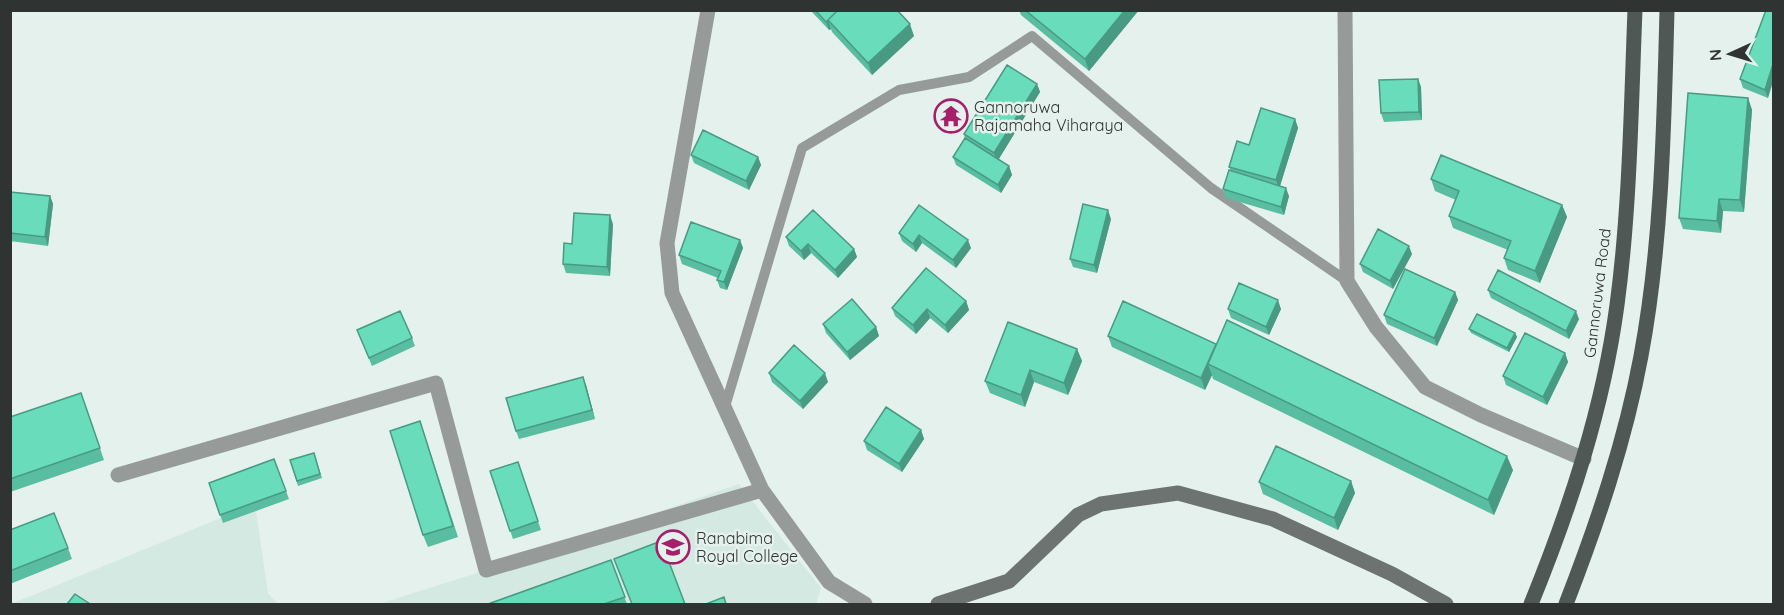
<svg xmlns="http://www.w3.org/2000/svg" width="1784" height="615" font-family="Quicksand,sans-serif">
<style>
.built{fill:#d4e9e1}
.lines{fill:none;stroke-linecap:round;stroke-linejoin:round}
.lane{stroke:#969b99;stroke-width:10}
.street{stroke:#969b99;stroke-width:15}
.secondary{stroke:#6c7371;stroke-width:15}
.primary{stroke:#4f5855;stroke-width:15}
.wall{fill:#59bda1}
.shaded-wall{fill:#499a83}
.building{fill:#68dcbb;stroke:#499a83;stroke-width:1.5}
.labels{text-anchor:middle;stroke-width:5;stroke-linejoin:round;paint-order:stroke}
.poi-label{font-size:16px;fill:#2f3432;stroke:#e5f1ed;text-anchor:start}
.street-label{font-size:16px;fill:#2f3432;stroke:#e5f1ed}
</style>
<rect width="100%" height="100%" fill="#e5f1ed"/>
<!-- built -->
<path class="built" d="M739,484L821,588L816,604H379L546,551Z
M255,504L268,593L278,604H11Z"/>
<g class="lines">
<!-- lane -->
<path class="lane" d="M724,410L802,148L899,90L969,77L1032,36L1211,188L1347,281"/>
<!-- street -->
<path class="street" d="M708,10L667,243L672,293L762,490L829,582L865,604
M1345,10L1347,281L1376,327L1425,387L1481,415L1584,459
M118,475L436,383L486,570L762,490"/>
<!-- secondary -->
<path class="secondary" d="M938,604L1009,581L1078,515L1101,504L1178,493L1273,519L1392,574L1446,604"/>
<!-- primary -->
<path class="primary" d="M1531,604C1570,508 1603,409 1617,305C1630,208 1631,108 1635,10
M1566,604C1597,524 1625,442 1641,356C1662,243 1664,125 1667,10"/>
</g>
<!-- wall -->
<path class="wall" d="M810,10H897L914,36L872,75L832,32L831,29L829,30Z
M1019,10H1139L1089,71L1021,15Z
M1766,10L1768,98L1743,88L1740,79Z
M1418,79L1421,87L1422,120L1384,122L1381,113Z
M1037,84L1040,92L998,160L1009,166L1012,175L1001,193L956,165L953,157L965,139L964,134Z
M1748,98L1752,110L1744,212L1723,211L1721,233L1683,229L1679,218Z
M1295,119L1298,128L1280,186L1289,196L1284,215L1226,198L1223,189L1231,171L1229,167L1249,145Z
M691,155L758,157L761,165L749,190L694,163Z
M1431,179L1562,205L1567,217L1540,283L1508,270L1504,258L1508,250L1453,228L1449,216L1456,200L1435,191Z
M10,192L50,196L53,204L48,246L10,241Z
M919,205L971,248L956,268L922,243L916,252L902,241L899,233Z
M1111,219L1097,273L1073,267L1070,259Z
M613,224L610,276L566,273L563,264L572,244Z
M786,237L854,249L857,257L838,278L811,253L804,260L789,246Z
M740,240L743,248L727,290L720,288L717,280L718,278L682,264L679,255Z
M1412,254L1393,289L1363,272L1360,264Z
M1488,290L1579,319L1569,339L1491,298Z
M1455,292L1458,300L1437,346L1387,324L1384,315Z
M966,301L969,310L948,333L930,318L916,334L895,316L892,308Z
M1228,309H1281L1269,335L1231,318Z
M823,324L876,327L879,336L850,360L826,333Z
M1469,329L1515,333L1517,337L1509,352L1471,333Z
M357,330L412,338L415,346L372,366Z
M1108,336L1217,344L1513,470L1494,515L1213,379L1212,375L1205,390L1112,347Z
M1077,349L1082,361L1068,395L1034,382L1025,407L990,393L985,381Z
M1565,353L1568,362L1547,405L1506,385L1503,376Z
M769,373L828,382L803,409L772,382Z
M586,385L595,419L519,439L516,431Z
M81,393L104,460L10,492V417Z
M921,430L924,439L902,472L867,450L864,441Z
M424,433L458,537L428,547L423,535Z
M314,453L322,478L298,486L290,460Z
M274,459L289,499L223,523L209,483Z
M518,462L541,530L513,539L490,471Z
M1351,481L1355,493L1338,530L1263,494L1259,482Z
M10,530L68,548L72,559L10,584Z
M611,560L627,604H488Z"/>
<!-- shaded-wall -->
<path class="shaded-wall" d="M1125,10H1139L1089,71L1085,59Z
M828,20L831,29L829,30L826,22Z
M910,24L914,36L872,75L868,63Z
M1773,64V82L1768,98L1765,90Z
M1418,79L1421,87L1422,120L1419,112Z
M1037,84L1040,92L997,162L994,153Z
M1748,98L1752,110L1744,212L1740,200Z
M1295,119L1298,128L1279,189L1276,180Z
M758,157L761,165L749,190L746,181Z
M1009,166L1012,175L1001,193L998,185Z
M1286,188L1289,196L1284,215L1281,207Z
M50,196L53,204L48,246L45,237Z
M1719,199L1723,211L1721,233L1717,221Z
M1562,205L1567,217L1540,283L1535,271Z
M1108,210L1111,219L1097,273L1094,265Z
M610,215L613,224L610,276L607,267Z
M919,235L922,243L916,252L913,244Z
M740,240L743,248L727,290L724,282Z
M968,240L971,248L956,268L953,260Z
M808,244L811,253L804,260L801,251Z
M1409,246L1412,254L1393,289L1390,281Z
M854,249L857,257L838,278L835,270Z
M1455,292L1458,300L1437,346L1434,338Z
M1278,300L1281,309L1269,335L1266,327Z
M966,301L969,310L948,333L945,325Z
M927,309L930,318L916,334L913,325Z
M1576,311L1579,319L1569,339L1566,331Z
M876,327L879,336L850,360L847,352Z
M1515,333L1517,337L1509,352L1507,348Z
M1216,344L1208,364L1212,375L1205,390L1201,378Z
M1077,349L1082,361L1068,395L1064,383Z
M1565,353L1568,362L1547,405L1543,397Z
M1030,370L1034,382L1025,407L1021,395Z
M825,373L828,382L803,409L800,401Z
M583,377L586,385L595,419L592,410Z
M921,430L924,439L902,472L899,464Z
M1507,456L1513,470L1494,515L1488,500Z
M1351,481L1355,493L1338,530L1334,518Z"/>
<!-- building -->
<path class="building" d="M815,10H838L826,22Z
M838,10H897L910,24L868,63L828,20Z
M1025,10H1125L1085,59Z
M1766,10H1773V64L1765,90L1740,79Z
M1007,65L1037,84L994,153L964,134Z
M1418,79L1419,112L1381,113L1379,80Z
M1688,93L1748,98L1740,200L1719,199L1717,221L1679,218Z
M1261,108L1295,119L1276,180L1229,167L1237,141L1249,145Z
M703,130L758,157L746,181L691,155Z
M965,138L1009,166L998,185L953,157Z
M1441,155L1562,205L1535,271L1504,258L1511,241L1449,216L1459,191L1431,179Z
M1229,170L1286,188L1281,207L1223,189Z
M10,192L50,196L45,237L10,233Z
M1083,204L1108,210L1094,265L1070,259Z
M919,205L968,240L953,260L919,235L913,244L899,233Z
M813,210L854,249L835,270L808,244L801,251L786,237Z
M574,213L610,215L607,267L563,264L564,243L572,244Z
M691,222L740,240L724,282L717,280L721,271L679,255Z
M1378,229L1409,246L1390,281L1360,264Z
M926,268L966,301L945,325L927,309L913,325L892,308Z
M1405,269L1455,292L1434,338L1384,315Z
M1498,270L1576,311L1566,331L1488,290Z
M1239,283L1278,300L1266,327L1228,309Z
M852,299L876,327L847,352L823,324Z
M1123,301L1216,344L1201,378L1108,336Z
M400,311L412,338L369,358L357,330Z
M1477,314L1515,333L1507,348L1469,329Z
M1227,320L1507,456L1488,500L1208,364Z
M1008,322L1077,349L1064,383L1030,370L1021,395L985,381Z
M1525,333L1565,353L1543,397L1503,376Z
M794,345L825,373L800,401L769,373Z
M583,377L592,410L516,431L506,398Z
M81,393L100,448L10,479V417Z
M886,407L921,430L899,464L864,441Z
M420,421L453,526L423,535L390,431Z
M1276,446L1351,481L1334,518L1259,482Z
M314,453L320,474L297,481L290,460Z
M274,459L286,491L220,515L209,483Z
M518,462L538,521L510,531L490,471Z
M54,513L68,548L10,571V530Z
M661,541L685,604H632L614,559Z
M611,560L625,597L604,604H488Z
M75,594L90,604H67Z
M724,597L726,604H706Z"/>
<!-- icons -->
<defs>
<g id="temple-ring" transform="scale(1.725)"><circle r="9.5" fill="#e5f1ed" stroke="#a51f6a" stroke-width="1.5"/><path d="M0-6L5-2H3V0L6.5 2.5H4V6H1.5V3h-3V6H-4V2.5H-6.5L-3 0V-2H-5Z" fill="#a51f6a"/></g>
<g id="school-ring" transform="scale(1.725)"><circle r="9.5" fill="#e5f1ed" stroke="#a51f6a" stroke-width="1.5"/><path d="M0-5L7-2L0 1L-7-2ZM-4 1L0 2.5L4 1V4Q0 6-4 4Z" fill="#a51f6a"/></g>
</defs>
<g fill-rule="evenodd">
<use href="#temple-ring" x="951" y="116"/>
<use href="#school-ring" x="673" y="547"/>
</g>
<g class="labels">
<!-- poi labels -->
<g class="poi-label">
<text x="974" y="113">Gannoruwa<tspan x="974" dy="18">Rajamaha Viharaya</tspan></text>
<text x="696" y="544">Ranabima<tspan x="696" dy="18">Royal College</tspan></text>
</g>
<!-- street labels -->
<g class="street-label">
<text transform="translate(1597 293) rotate(-83)" y="6">Gannoruwa Road</text>
</g>
</g>
<!-- border -->
<rect width="1784" height="615" fill="none" stroke="#2f3432" stroke-width="24"/>
<!-- north arrow -->
<g transform="translate(1730 54) rotate(266)" stroke="#e5f1ed" stroke-width="4.5" paint-order="stroke">
<path d="M0-4.5L10 22L0 15L-10 22Z" fill="#2f3432"/>
<text y="-9" font-size="16" font-weight="bold" text-anchor="middle" fill="#2f3432">N</text>
</g>
</svg>
